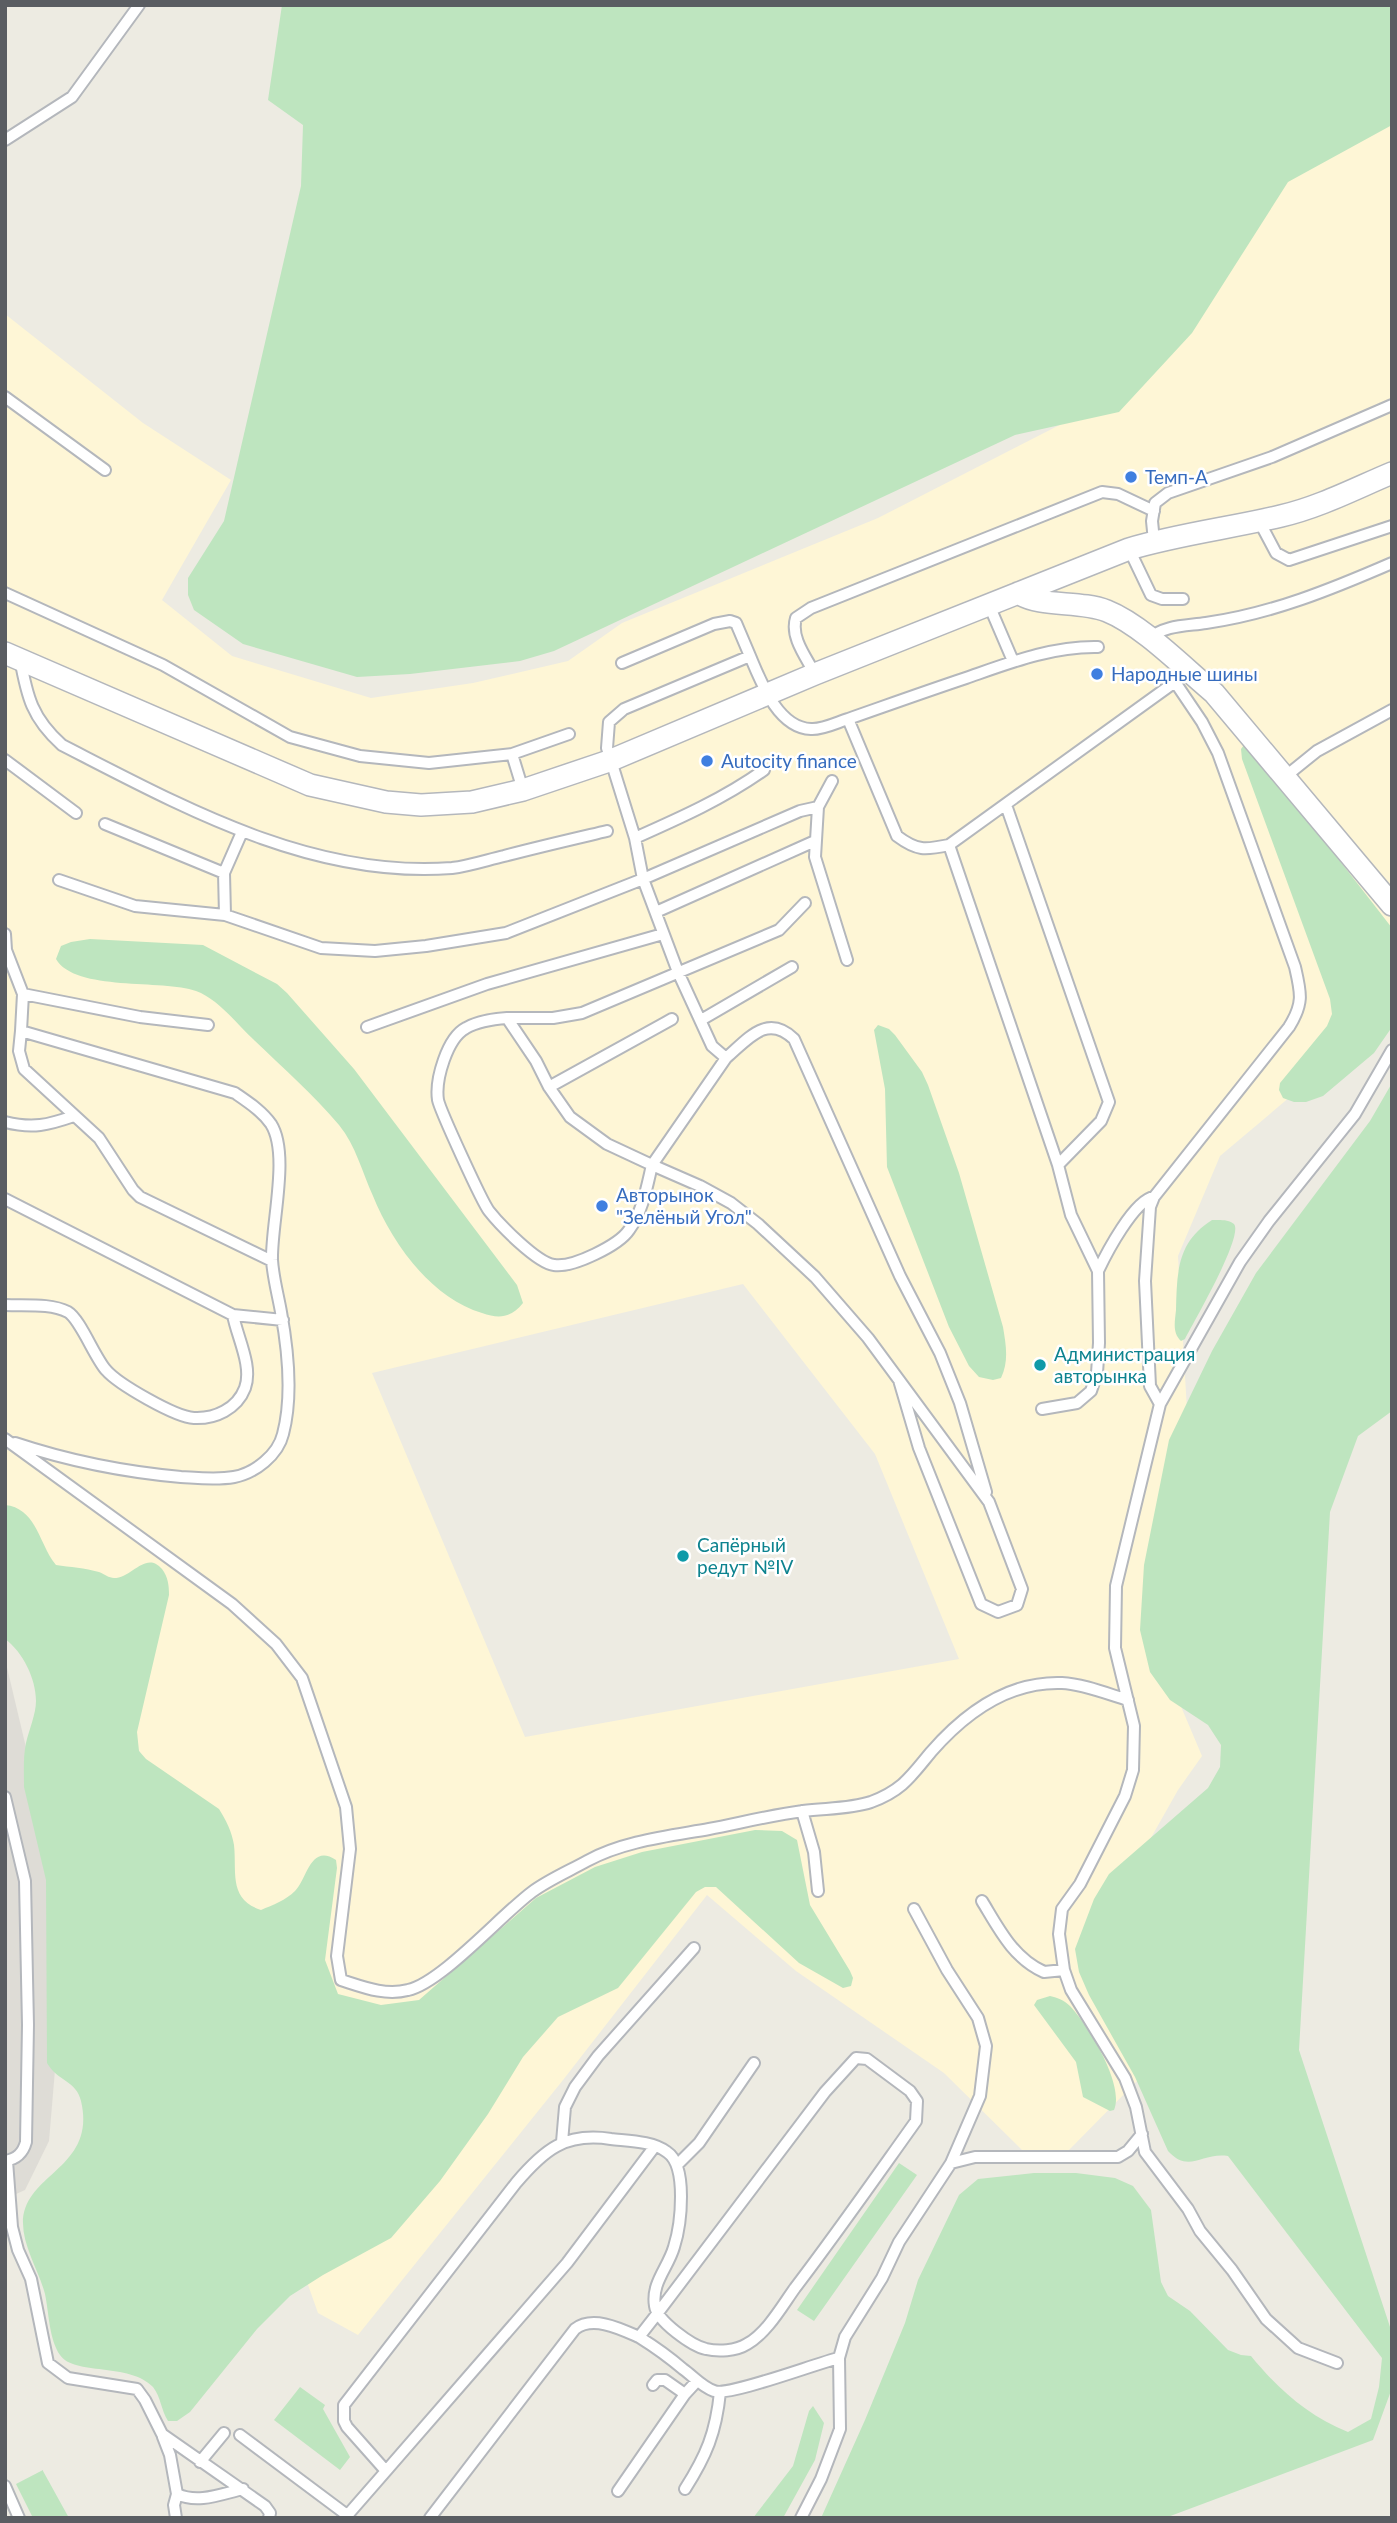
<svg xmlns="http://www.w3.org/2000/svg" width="1397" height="2523" font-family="Lato,sans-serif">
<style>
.commercial{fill:#fef6d6;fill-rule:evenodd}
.industrial{fill:#dedcd6}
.green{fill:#bee5bf}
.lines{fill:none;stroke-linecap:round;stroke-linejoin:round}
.lane-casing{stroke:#b4b7bc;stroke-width:14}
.street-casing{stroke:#b4b7bc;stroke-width:24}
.lane{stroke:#fff;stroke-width:10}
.street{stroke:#fff;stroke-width:21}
.shop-dot{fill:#3f7fe0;stroke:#fff;stroke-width:2.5}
.culture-dot{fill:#0f9aa8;stroke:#fff;stroke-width:2.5}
.labels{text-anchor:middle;stroke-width:5;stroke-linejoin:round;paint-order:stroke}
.shop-label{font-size:19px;fill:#366cbe;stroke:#fff;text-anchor:start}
.culture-label{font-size:19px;fill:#0d838f;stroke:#fff;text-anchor:start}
</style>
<rect width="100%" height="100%" fill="#edebe2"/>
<!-- commercial -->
<path class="commercial" d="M1392,103V1011L1220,1156L1178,1256L1188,1427L1163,1664L1202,1756L1178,1790L1126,1882L1140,2078L1068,2151L1022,2150L944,2073L796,1971L707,1895L563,2080L358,2335L318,2313L235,2079L140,1752L5,1552V314L143,423L231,480L162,600L232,656L371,698L473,683L568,661L622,623L878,518L1089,410L1286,164ZM743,1284L875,1454L959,1659L525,1737L372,1373Z"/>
<!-- industrial -->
<path class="industrial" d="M5,1659L52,1857L57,2046L49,2141L25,2190L5,2199Z"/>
<!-- green -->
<path class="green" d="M282,5H1392V125L1288,182L1192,333L1119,412L1015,435L554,651L520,661L410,674L357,677L243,644L194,610L188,595V578L224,521L301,186L303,125L268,100Z
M1244,745L1253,749L1392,928V1027L1374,1053L1323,1096L1306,1102H1294L1283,1098L1279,1090L1280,1083L1327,1026L1332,1014L1330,999L1242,759L1241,749Z
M90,939L203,945L277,984L287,993L354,1069L517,1285L523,1303C511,1318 499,1319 482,1313C431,1298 392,1243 373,1196C362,1172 356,1146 339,1125C313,1094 282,1067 253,1039C236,1023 218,999 196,991C163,979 75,992 56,959L61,946L71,942Z
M878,1025L889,1029L895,1035L922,1072L928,1085L959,1173L1003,1327C1006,1345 1009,1361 1001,1378L993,1380L979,1377L969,1366L949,1327L887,1167L885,1089L874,1030Z
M1392,1083V1411L1358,1436L1330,1512L1299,2050L1391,2330L1392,2388L1373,2440L1165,2518H821L865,2420L905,2323L918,2280L959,2195L978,2179L1034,2173H1076L1115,2178L1133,2186L1151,2210L1161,2282L1168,2296L1190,2311L1228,2350L1241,2355L1251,2356C1278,2389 1308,2416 1348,2432L1371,2419L1379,2387L1382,2358L1228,2156C1202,2152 1189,2174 1168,2151L1135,2077L1089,1995L1079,1972L1075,1949L1094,1899L1109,1874L1208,1788L1220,1767L1221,1745L1208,1725L1170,1700L1150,1672L1140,1630L1144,1565L1169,1440L1212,1351L1256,1273L1370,1121Z
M1212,1220C1218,1220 1229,1219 1234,1224C1244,1236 1193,1323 1185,1339L1181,1341C1172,1333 1175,1321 1176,1310C1177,1272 1177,1242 1212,1220Z
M5,1505C37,1508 39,1545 56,1565C70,1567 85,1568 99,1572C104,1574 109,1578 114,1578C132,1578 146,1550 162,1569C168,1577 169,1585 169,1595L137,1732L139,1751L146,1759L219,1809C226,1820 232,1832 234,1845C237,1872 228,1899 261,1910C273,1905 286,1900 295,1891C307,1880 310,1843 336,1860L337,1868L325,1960L338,1994L381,2005L419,2000L536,1898L595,1867L642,1852L755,1830L782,1831L797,1840L810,1905L850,1971L853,1978L851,1986L843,1988L799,1963L716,1887H705L696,1892L618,1988L558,2017L523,2057L488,2114L440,2181L391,2238L323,2275L290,2296L257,2329L190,2412L177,2421H168C161,2410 161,2397 153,2387C129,2362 74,2376 60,2355C49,2339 49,2313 45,2294C39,2271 23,2247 23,2223C23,2173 97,2169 81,2101C76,2080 58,2082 47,2063L46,1880L24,1787C24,1773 23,1757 26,1743C29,1730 36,1714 36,1701C36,1679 23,1652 5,1639Z
M1050,1996C1058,1998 1064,2000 1070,2006C1088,2025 1125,2085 1114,2110L1110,2111L1083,2097L1076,2062L1034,2005L1037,2000Z
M899,2163L917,2175L814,2321L797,2310Z
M300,2387L325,2405L323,2409L350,2457L340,2470L274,2420Z
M813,2406L824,2423L815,2460L783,2518H753L793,2466L809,2411Z
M43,2470V2471L69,2518H33L16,2484Z"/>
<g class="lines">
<!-- lane casing -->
<g class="lane-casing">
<path id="lane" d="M5,140L72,97L139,5
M5,397L105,470
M1259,521L1276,553L1289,560L1392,526
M1154,541L1152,521L1155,503L1168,493L1272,457L1392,405
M1129,549L1151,595L1162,599H1183
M5,593L163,665L290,737L360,756L429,763L512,754L523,790
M989,605L1013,661
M1149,639C1164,625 1186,626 1206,623C1271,614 1332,589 1392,563
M750,656C761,682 778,728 811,729C822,730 838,722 848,719L897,836C917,851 925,850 949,845L1058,1165L1071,1215L1098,1271L1099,1343L1097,1373L1091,1391L1077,1403L1042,1409
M20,658C27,697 32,718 62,745C183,807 312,879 452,868C469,866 487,860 504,856C538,847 573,839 607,831
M622,663L714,624L730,621L736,623L750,656L624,709L609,722L607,748L635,838L643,879L678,972L712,1046L726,1058L652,1165L700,1186L731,1203L758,1224L815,1277L868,1338L899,1380L919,1448L981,1604L998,1612L1017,1605L1022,1589L989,1502L899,1380
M815,674C806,657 790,637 796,618L811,608L1102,492L1118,494L1154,511
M848,719C888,705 927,691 966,678C1009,663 1052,646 1098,647
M512,754L569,734
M5,760L76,813
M1286,776L1317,751L1392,710
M832,781L818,807L815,857L847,960
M1006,805L1109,1102L1101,1121L1058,1165
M105,824L224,873
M242,832L224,873L225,915L321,948L375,951L426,946L506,933L643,879L800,811L818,807
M635,838C680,818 723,799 764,770
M949,845L1175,682
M59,880L135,906L225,915
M656,912L815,841
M5,934L6,950L23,994L21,1031L235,1093C248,1102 262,1111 271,1124C290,1154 271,1224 272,1260C273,1277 278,1295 281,1312C288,1350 293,1396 283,1434C278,1455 255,1473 234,1477C217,1480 199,1478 181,1477C125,1472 69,1461 15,1443
M23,994L140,1017L208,1025
M507,1018L536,1061L549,1087L570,1117L607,1144L652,1165C647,1186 643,1211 629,1230C619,1245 573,1268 554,1265C537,1263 500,1225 489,1211C482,1202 440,1110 438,1100C435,1080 447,1038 466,1028C478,1021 493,1019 507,1018Z
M507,1018H553L582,1013L779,930L805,903
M701,1020L792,967
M367,1027L487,984L663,934
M21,1031L19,1051L24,1069L99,1138L133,1190L140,1197L272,1261
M726,1058C748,1039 767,1013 794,1039L900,1276L940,1353L960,1403L986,1492
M549,1087L672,1019
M5,1122C33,1129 48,1125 74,1116
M5,1199L233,1315L283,1320
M1098,1271C1106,1254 1134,1200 1154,1197
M5,1305C26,1306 50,1303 68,1312C80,1319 95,1358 106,1370C118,1384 175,1417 194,1418C215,1419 237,1409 245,1388C253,1366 237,1337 233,1315
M1160,1404L1150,1386L1145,1281L1150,1207L1154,1197L1289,1027C1304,1003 1301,993 1295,967L1218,753L1202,722L1175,682L1187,670
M5,1439L232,1604L276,1644L302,1678L346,1807L350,1849L337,1956L341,1980C363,1987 385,1996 408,1990C441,1983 501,1915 532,1892C548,1880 569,1871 587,1861C623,1841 670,1836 709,1829C740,1823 772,1815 803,1811C826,1808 850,1809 871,1802C903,1790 911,1776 931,1752C965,1713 1008,1681 1062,1683C1083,1684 1108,1694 1128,1700
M5,1797L25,1881L28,2025L26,2142C23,2153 17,2159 5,2161
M802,1811L814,1852L818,1891
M982,1901C999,1929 1013,1958 1044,1972L1064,1970
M562,2142L565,2107L575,2087L598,2056L694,1948
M7,2161L12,2227L18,2250L31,2279L48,2363L68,2378L137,2389L145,2400L162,2434L265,2506L270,2513L269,2518
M951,2163L975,2157H1118L1128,2151L1142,2134
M678,2164L699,2143L754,2063
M639,2337C655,2347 669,2357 683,2369C693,2376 702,2387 714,2391C728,2397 817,2363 839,2358
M1337,2363L1298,2348L1266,2319L1232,2270L1200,2231L1188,2209L1145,2152L1136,2107L1125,2078L1071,1990L1064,1970L1059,1934L1062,1909L1080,1884L1125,1796L1133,1770L1134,1726L1115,1648L1116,1586L1160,1404L1240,1262L1269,1221L1355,1114L1392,1050
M653,2385L657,2380H665L685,2394
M240,2435L347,2515
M163,2437L170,2455L177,2494C198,2504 221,2494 243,2489
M200,2462L224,2433
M386,2471L567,2263L655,2146
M5,2486L19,2518
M685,2489C706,2456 716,2433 720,2392
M618,2491L685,2394L697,2381
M176,2518L174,2505L177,2494
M345,2518L386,2471L347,2427L344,2421V2405L516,2183C544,2150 565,2132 611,2139C628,2141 653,2141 667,2152C688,2166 681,2225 674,2247C668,2268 651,2283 655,2306C657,2321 692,2346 706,2349C718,2352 736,2351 747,2344C767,2333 782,2306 795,2288C837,2233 876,2177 916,2121L917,2101L910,2091L867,2059L856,2058L825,2092L657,2314L639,2337C621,2329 593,2315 575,2329L430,2518
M801,2518L821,2479L840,2429L839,2358L845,2337L882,2278L899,2242L951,2163L980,2096L986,2046L978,2018L947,1970L914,1909"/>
</g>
<!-- street casing -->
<g class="street-casing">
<path id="street" d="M1018,593C1042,608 1078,600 1107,611C1142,625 1184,668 1214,693L1392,905
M5,653L310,785L386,802L421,805L472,802L523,790L609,761L815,674L1129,549C1179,534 1231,528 1281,516C1320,507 1356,488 1392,473"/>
</g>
<!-- lane -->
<use href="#lane" class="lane"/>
<!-- street -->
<use href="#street" class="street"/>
</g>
<!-- markers -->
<g class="shop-dot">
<circle cx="1131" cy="477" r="7"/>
<circle cx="1097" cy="674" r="7"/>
<circle cx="707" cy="761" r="7"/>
<circle cx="602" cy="1206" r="7"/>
</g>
<g class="culture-dot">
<circle cx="1040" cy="1365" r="7"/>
<circle cx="683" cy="1556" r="7"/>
</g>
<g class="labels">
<!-- shop labels -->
<g class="shop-label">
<text x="1145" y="484">Темп-А</text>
<text x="1111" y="681">Народные шины</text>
<text x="721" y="768">Autocity finance</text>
<text x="616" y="1202">Авторынок<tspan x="616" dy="22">"Зелёный Угол"</tspan></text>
</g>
<!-- culture labels -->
<g class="culture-label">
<text x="1054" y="1361">Администрация<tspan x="1054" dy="22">авторынка</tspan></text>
<text x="697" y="1552">Сапёрный<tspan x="697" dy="22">редут №IV</tspan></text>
</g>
</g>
<!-- border -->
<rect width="1397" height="2523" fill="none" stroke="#5a5d62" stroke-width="14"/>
</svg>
